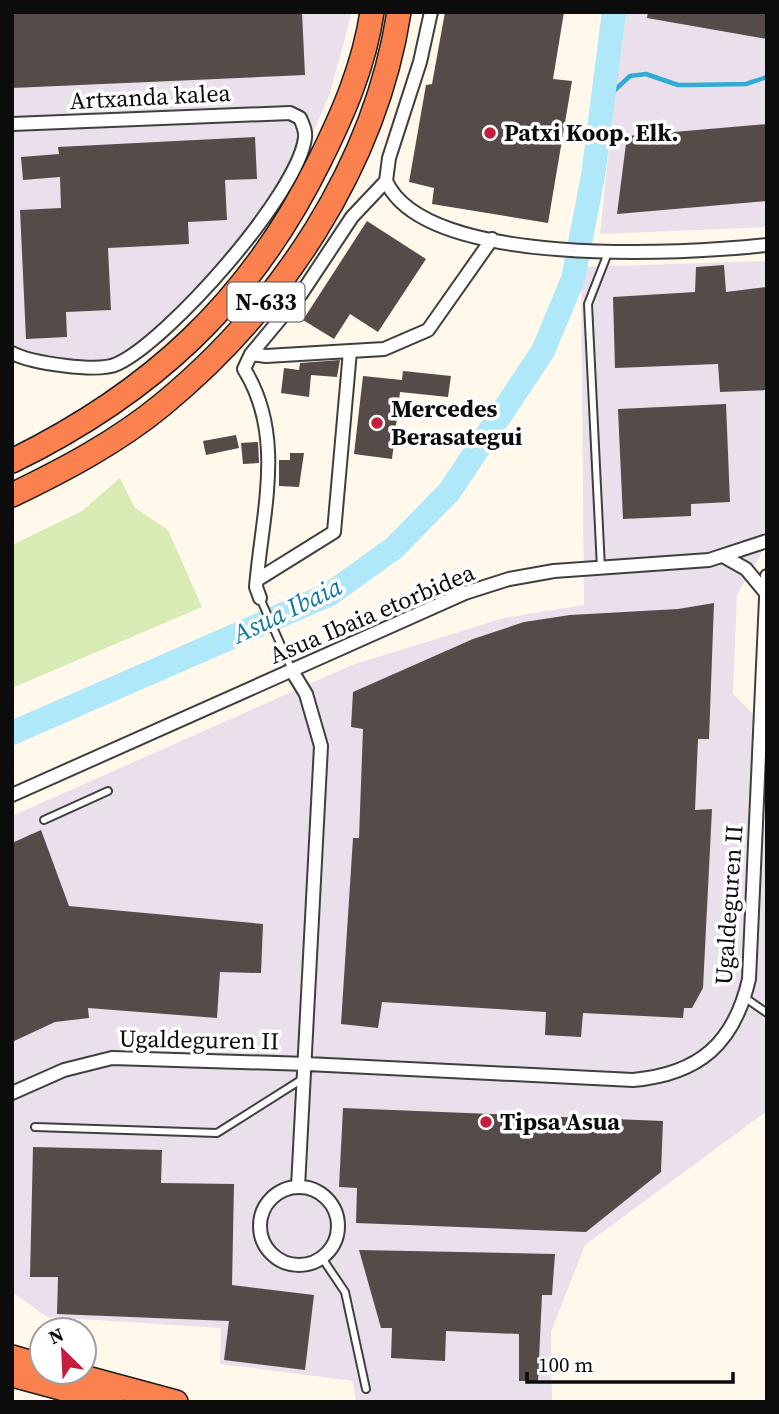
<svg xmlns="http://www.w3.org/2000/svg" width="779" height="1414" font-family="'Source Serif 4',serif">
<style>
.industrial{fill:#e9e0ec}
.green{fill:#d9ebb4}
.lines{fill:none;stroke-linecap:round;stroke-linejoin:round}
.stream{stroke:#31abd3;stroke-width:4.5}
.river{stroke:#aee8f9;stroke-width:24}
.building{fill:#554b48}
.lane-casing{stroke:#3f3f3f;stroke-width:10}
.street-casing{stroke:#3f3f3f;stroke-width:16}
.highway-casing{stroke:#1d1d1d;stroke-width:26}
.lane{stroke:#fff;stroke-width:6}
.street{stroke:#fff;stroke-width:12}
.highway{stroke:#fb824e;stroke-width:23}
.poi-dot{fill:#c21e3f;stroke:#fff;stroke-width:2.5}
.labels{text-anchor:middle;stroke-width:7;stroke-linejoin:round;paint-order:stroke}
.shield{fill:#fff;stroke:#555;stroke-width:2}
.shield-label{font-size:23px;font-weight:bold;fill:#0c0c0c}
.street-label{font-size:24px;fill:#0c0c0c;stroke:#fff}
.poi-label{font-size:24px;font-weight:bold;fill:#0c0c0c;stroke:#fff;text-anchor:start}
.water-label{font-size:26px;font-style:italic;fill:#1079a3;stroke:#fff}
</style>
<rect width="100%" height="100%" fill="#fff8eb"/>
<!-- industrial -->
<path class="industrial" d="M12,12H352L330,93L310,140L275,199L199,296L115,365L12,358Z
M619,12H767V227L600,234L616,80Z
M767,261V544L737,595L733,694L767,728V1111L585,1245L551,1332L552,1402H356L353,1381L220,1364L221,1328L47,1317L12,1292V816L352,665L504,618L584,605L581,267Z"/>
<!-- green -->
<path class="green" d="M120,478L135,508L168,530L202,607L12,688V545L82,511Z"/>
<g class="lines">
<!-- stream -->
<path class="stream" d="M603,101L630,76L646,74L678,85H690L746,84L767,77"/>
<!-- river -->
<path class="river" d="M12,733L330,594L394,548L449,492L543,351L573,279L593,176L614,12"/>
</g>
<!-- building -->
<path class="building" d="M12,12H302L305,75L12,88Z
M445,12H564L553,79L572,81L548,223L432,204L434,188L409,182L426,85L432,84Z
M648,12H767V39L647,18Z
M767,124V201L617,214L627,136Z
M255,137L257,179L225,180L227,220L188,222L189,244L108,248L111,310L66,312L67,337L26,339L20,210L61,208L60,177L23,180L21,157L59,154L58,147Z
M367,221L426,259L378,332L350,314L334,339L303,320Z
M724,265L726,292L767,287V390L720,392L718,364L615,368L613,297L695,292L696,267Z
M340,360L337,377L311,375L309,397L281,393L284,368L299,370L300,363Z
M403,371L451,376L448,397L400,392L392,459L354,454L363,376L402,380Z
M726,404L730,502L691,504V516L623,519L618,409Z
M236,435L239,448L206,455L203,441Z
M258,442L259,463L243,464L241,443Z
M290,453H304L299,487L279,486V460H290Z
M714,603L709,739H698L695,810L712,809L703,988L692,1008H684L683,1018L583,1013L581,1037L545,1035L546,1012L382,1002L378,1028L341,1024L353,838H359L363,729L351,727L353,692L473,639L524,622L570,615L678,609Z
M41,830L69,906L263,924L261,973L220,972L217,1018L88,1008L89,1018L55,1022L12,1042V843Z
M343,1108L663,1121L661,1172L586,1232L356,1223L357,1188L339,1187Z
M33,1147L162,1150L161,1183L234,1184L232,1285L314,1295L305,1370L224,1360L229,1321L57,1314L58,1277H30Z
M359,1250L555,1254L552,1295H542L538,1381H519V1334L446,1331L445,1361L391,1358L392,1328H381Z"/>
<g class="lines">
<!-- lane casing -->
<g class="lane-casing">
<path id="lane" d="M601,568L588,304L608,253
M260,598L292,670
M44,820L108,791
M744,997L767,1013
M35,1127L217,1133L304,1078
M322,1258L345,1292L366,1389"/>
</g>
<!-- street casing -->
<g class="street-casing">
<path id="street" d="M12,124L290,113L300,118C303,125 306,131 305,138C298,194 168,341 117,364C98,373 31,363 12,353
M386,181C425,269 685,254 767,245
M251,354L266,356L384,349L428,330L492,239
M723,556L746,569L765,592
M257,580L334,532L350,351
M260,598L256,587C262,513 286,436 244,369L251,354L301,294L352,217L386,181L389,158L420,62L431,12
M292,671L306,694L321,746L298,1187
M12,795L465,593L509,579L554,571L709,560L767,541
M12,1093L64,1070L112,1058L307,1064L633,1080C699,1074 734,1044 749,979L767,576
M260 1226a39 39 0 1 1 78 0a39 39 0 1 1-78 0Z"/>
</g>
<!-- highway casing -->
<g class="highway-casing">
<path id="highway" d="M12,461C151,393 250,302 319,162C343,114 364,66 372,12
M12,495C64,470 117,442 162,405C281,307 375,166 399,12
M12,1357L42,1366
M65,1372L176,1402
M12,1375L112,1402"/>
</g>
<!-- lane -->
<use href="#lane" class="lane"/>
<!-- street -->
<use href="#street" class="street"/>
<!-- highway -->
<use href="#highway" class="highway"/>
</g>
<!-- markers -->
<g class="poi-dot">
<circle cx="490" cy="133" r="7"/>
<circle cx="377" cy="423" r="7"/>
<circle cx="486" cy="1122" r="7"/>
</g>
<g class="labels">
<!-- shield labels -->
<rect class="shield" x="227.5" y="282.5" width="77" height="39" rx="5"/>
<g class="shield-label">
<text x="266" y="310">N-633</text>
</g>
<!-- street labels -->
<g class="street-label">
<text transform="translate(150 97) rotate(-3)" y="8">Artxanda kalea</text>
<text transform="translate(372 614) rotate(-23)" y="8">Asua Ibaia etorbidea</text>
<text transform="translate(729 905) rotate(-86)" y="8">Ugaldeguren II</text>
<text transform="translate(199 1040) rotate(1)" y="8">Ugaldeguren II</text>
</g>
<!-- poi labels -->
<g class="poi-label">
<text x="504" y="141">Patxi Koop. Elk.</text>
<text x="391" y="417">Mercedes<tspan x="391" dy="28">Berasategui</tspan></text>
<text x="500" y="1130">Tipsa Asua</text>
</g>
<!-- water labels -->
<g class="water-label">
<text transform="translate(287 610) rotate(-26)" y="9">Asua Ibaia</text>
</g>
</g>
<!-- border -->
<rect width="779" height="1414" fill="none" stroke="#0c0c0c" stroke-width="28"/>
<!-- north arrow -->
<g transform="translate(63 1351) rotate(336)"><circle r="33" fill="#ffffff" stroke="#9e9e9e" stroke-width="2"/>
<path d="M0-5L12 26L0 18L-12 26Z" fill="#c21e3f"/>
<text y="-10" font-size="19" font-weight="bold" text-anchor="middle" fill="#0c0c0c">N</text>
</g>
<!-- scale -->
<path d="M527 1372v10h206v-10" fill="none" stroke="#0c0c0c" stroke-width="3.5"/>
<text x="538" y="1372" font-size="21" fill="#0c0c0c" stroke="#ffffff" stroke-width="5" paint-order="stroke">100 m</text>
</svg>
